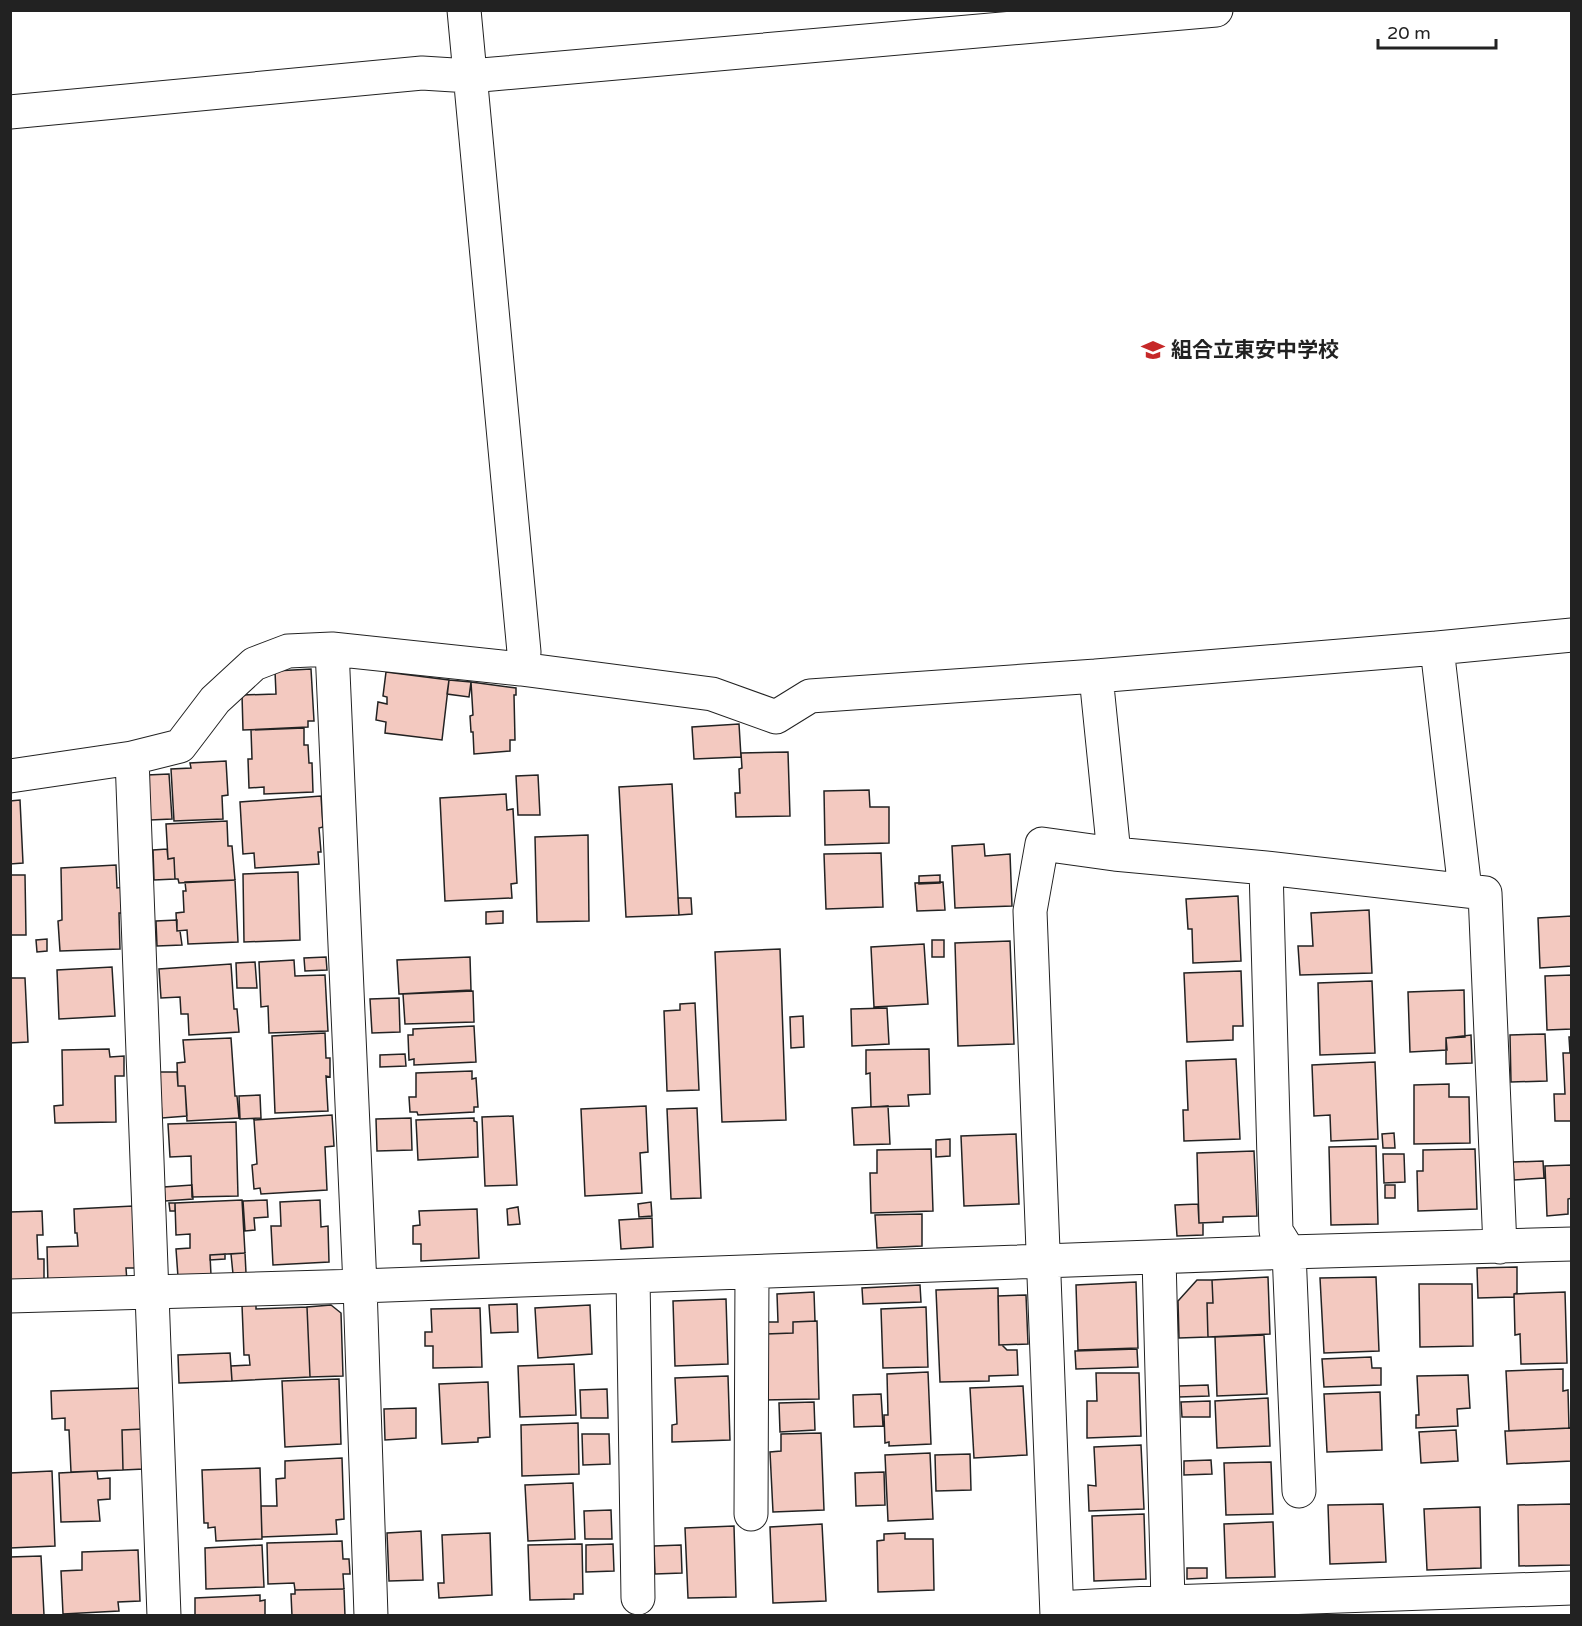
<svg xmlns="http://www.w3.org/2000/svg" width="1582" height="1626" font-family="'Varela Round','Noto Sans JP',sans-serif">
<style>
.building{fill:#f3c9c0;stroke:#222;stroke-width:1.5}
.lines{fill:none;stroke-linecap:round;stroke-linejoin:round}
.street-casing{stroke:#222;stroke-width:35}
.street{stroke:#fff;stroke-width:33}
.labels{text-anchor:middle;stroke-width:4.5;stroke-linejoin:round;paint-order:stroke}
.poi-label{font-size:21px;font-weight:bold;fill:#222;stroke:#fff;text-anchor:start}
</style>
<rect width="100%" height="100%" fill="#fff"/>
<!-- building -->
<path class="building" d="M311,669L314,721H308V727L243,730L242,695L276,694L275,671Z
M386,672L449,680L442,740L385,733L386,722L376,720L378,702L387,704V697L383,696Z
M449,680L471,682L469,697L447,694Z
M471,682L516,688V695H514L515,740H510V751L474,754L473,732H471L470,716L473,715Z
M739,724L741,757L694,759L692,727Z
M304,728V745H308L309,763H312L313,792L264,794V787L249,788L248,759H252L251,730Z
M788,752L790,816L736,817L735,793H740L739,769L742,768L741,753Z
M226,761L228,795L222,796L223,819L174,821L171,769L191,768L190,763Z
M169,774L172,819L150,820L147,775Z
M538,775L540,815H518L516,776Z
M672,784L679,915L626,917L619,787Z
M869,790L870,807H889V843L825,845L824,791Z
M506,794L507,810L513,809L517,883L511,884L512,898L445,901L440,798Z
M321,796L323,827L319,828L321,852H318L319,864L255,868L254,853L243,854L240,802Z
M20,800L23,863L10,864V801Z
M227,821L228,846H232L235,880L179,883L178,879H175L174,858L168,859L166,824Z
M588,835L589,921L537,922L535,837Z
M984,844L985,856L1010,854L1012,906L955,908L952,846Z
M167,849L168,859L174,858L175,879L154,880L153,850Z
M881,853L883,907L826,909L824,854Z
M116,865L117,888L125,887V913H119L120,949L60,951L58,921L62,920L61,868Z
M298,872L300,940L244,942L243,874Z
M10,875H25L26,935H10Z
M940,875V883L919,884V876Z
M235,880L238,942L188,944L187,930L177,931L176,913L184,912L183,891H186L185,882Z
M943,882L945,910L917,911L915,883Z
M1238,896L1241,961L1193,963L1192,929H1188L1186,899Z
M678,898H691L692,914L679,915Z
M1369,910L1372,973L1300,975L1298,946H1313L1311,913Z
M503,911V923L486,924V912Z
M1572,916V966L1540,968L1538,918Z
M177,920V931H180L182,945L157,946L156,921Z
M47,939V951L37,952L36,940Z
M932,940H944V957H932Z
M1010,941L1014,1044L958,1046L955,943Z
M924,944L928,1004L874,1007L871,947Z
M780,949L786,1120L722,1122L715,952Z
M326,957L327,970L305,971L304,958Z
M470,957L471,990L399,994L397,960Z
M294,960L295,976L325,975L328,1031L269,1033L268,1006L261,1007L259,962Z
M255,962L257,988H237L236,963Z
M231,964L234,1009H237L239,1032L189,1035L188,1014H181L180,997L161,998L159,969Z
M112,967L115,1016L59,1019L57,970Z
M1241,971L1243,1026H1233V1040L1187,1042L1184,973Z
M1572,975V1029L1547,1030L1545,976Z
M10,978H25L28,1042L10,1043Z
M1372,981L1375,1053L1320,1055L1318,983Z
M1464,990L1465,1037L1446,1038L1447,1050L1410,1052L1408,992Z
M473,991L474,1022L405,1024L403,994Z
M399,998L400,1032L372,1033L370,999Z
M695,1003L699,1090L667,1091L664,1011L680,1010V1004Z
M887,1008L889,1044L852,1046L851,1009Z
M803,1016L804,1047L791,1048L790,1017Z
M474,1026L476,1062L414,1065V1059L409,1060L408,1035H413V1029Z
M325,1033L326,1058H330V1077L326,1076L328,1111L275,1113L272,1036Z
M1545,1034L1547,1081L1511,1082L1510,1035Z
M1471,1035L1472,1063L1446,1064V1038Z
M1569,1037H1572V1121H1555L1554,1094H1565L1563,1053H1570Z
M231,1038L235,1096H237L239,1118L187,1121L185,1086H178L177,1063L185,1062L183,1040Z
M109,1049L110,1057L124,1056V1076H115L116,1122L55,1123L54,1106L63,1105L62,1050Z
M929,1049L930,1094L908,1095L909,1106L871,1107L870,1073L866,1074V1050Z
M405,1054L406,1066L380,1067V1055Z
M1236,1059L1240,1139L1184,1141L1183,1110H1188L1186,1061Z
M1375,1062L1378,1139L1331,1141L1330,1115L1314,1116L1312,1065Z
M472,1071V1079L476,1078L478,1107H474V1112L418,1115L417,1112H410L409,1097H416V1073Z
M159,1072H177L178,1086H185L187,1116L162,1118Z
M1449,1084V1097H1469L1470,1143L1414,1144V1085Z
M260,1095L261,1118L240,1119L239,1096Z
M646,1106L648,1152L640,1153L642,1193L585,1196L581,1109Z
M888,1106L890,1144L854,1145L852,1108Z
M697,1108L701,1198L671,1199L667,1109Z
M332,1115L334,1146L325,1147L327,1190L261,1194L260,1188L254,1189L252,1165L257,1164L254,1120Z
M513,1116L517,1185L485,1186L482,1117Z
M411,1118L412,1150L377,1151L376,1119Z
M474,1118V1121L477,1122L478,1157L418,1160L416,1120Z
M236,1122L238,1196L192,1197L191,1156L170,1157L168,1124Z
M1394,1133L1395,1148H1383L1382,1134Z
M1016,1134L1019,1204L964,1206L961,1136Z
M950,1139V1156L936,1157V1140Z
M1376,1146L1378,1224L1331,1225L1329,1147Z
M931,1149L933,1211L871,1213L870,1173H877V1150Z
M1475,1149L1477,1209L1418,1211L1417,1171H1423V1150Z
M1254,1151L1257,1216L1223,1217V1222L1199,1223L1197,1153Z
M1383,1154H1404L1405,1182L1384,1183Z
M1543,1161L1544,1178L1514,1180L1513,1162Z
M1572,1165V1198L1568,1199V1214L1547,1216L1545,1166Z
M192,1185L193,1199L165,1201L164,1187Z
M1385,1185H1395V1198H1385Z
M242,1200L245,1253L210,1255L211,1275L178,1277L176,1249L190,1248V1234L176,1235L175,1203Z
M267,1200L268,1217L254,1218L255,1230L245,1231L243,1201Z
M320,1200L321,1227L328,1226L329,1262L273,1265L271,1226H281L280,1202Z
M651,1202L652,1216L639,1217L638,1204Z
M169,1203H175V1211H170Z
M1198,1204L1199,1223H1203V1235L1177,1236L1175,1205Z
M133,1206L136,1268H126L127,1282L48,1285L47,1247L78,1246L77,1233H75L74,1209Z
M518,1207L520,1224L508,1225L507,1209Z
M477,1209L479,1258L421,1261V1244H413V1226L420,1225L419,1211Z
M42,1211L43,1235H37L38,1259H44V1284L10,1285V1212Z
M922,1214V1246L877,1248L875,1215Z
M652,1218L653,1247L621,1249L619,1220Z
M245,1253L246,1273L233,1274L231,1254Z
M225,1254V1259L210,1260V1255Z
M1517,1267V1293L1514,1294V1297L1478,1298L1477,1268Z
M1268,1277L1270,1334L1208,1337L1207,1303H1213L1212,1280Z
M1376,1277L1379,1351L1324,1353L1320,1278Z
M1197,1280H1212L1213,1303H1207L1208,1337L1179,1338L1178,1301Z
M1136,1282L1138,1348L1078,1350L1076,1285Z
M1419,1284H1472L1473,1346L1420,1347Z
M920,1285L921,1302L863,1304L862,1288Z
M998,1288L999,1345H1002L1007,1350H1017L1018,1375L989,1376V1381L940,1382L936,1290Z
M814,1292L815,1321L793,1322V1333L766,1334V1322H778L777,1294Z
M1565,1292L1567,1363L1521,1364L1520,1334L1515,1335L1514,1294Z
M1026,1295L1028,1344L999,1345L998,1296Z
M726,1299L728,1364L675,1366L673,1301Z
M517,1304L518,1332L491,1333L489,1305Z
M242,1305H256V1309L307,1307L310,1377L232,1381L231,1366L250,1365L249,1355H244Z
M331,1305L341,1313L343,1376L310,1377L307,1307Z
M590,1305L592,1354L538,1358L535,1308Z
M926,1307L928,1367L883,1368L881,1309Z
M480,1308L482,1367L433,1368V1346H425V1332H432L431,1309Z
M817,1321L819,1399L761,1400L766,1334L793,1333V1322Z
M1264,1335L1267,1394L1217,1396L1215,1337Z
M1137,1349L1138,1367L1076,1369L1075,1351Z
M230,1353L232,1381L179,1383L178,1355Z
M1371,1357L1372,1368H1381V1385L1324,1387L1322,1359Z
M574,1364L576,1415L520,1417L518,1366Z
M1563,1369V1391L1568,1390L1569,1428L1509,1431L1506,1371Z
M928,1372L931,1444L889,1446V1442L885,1443L884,1415H888L887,1374Z
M1096,1373H1139L1141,1436L1087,1438V1401H1097Z
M1468,1375L1470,1408L1457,1409L1458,1426L1416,1428V1415H1419L1417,1376Z
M728,1376L730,1440L672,1442V1425L677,1424L675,1378Z
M339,1379L341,1444L285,1447L282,1381Z
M488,1382L490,1437L478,1438V1442L442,1444L439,1384Z
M1208,1385L1209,1396L1179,1397V1386Z
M1023,1386L1027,1455L974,1458L970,1388Z
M141,1388L143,1429L122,1430L123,1470L71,1472L69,1430H65V1418L52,1419L51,1391Z
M607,1389L608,1418H581L580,1390Z
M1380,1392L1382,1450L1327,1452L1324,1394Z
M881,1394L883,1426L854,1427L853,1395Z
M1268,1398L1270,1446L1217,1448L1215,1401Z
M1210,1401V1417H1182L1181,1402Z
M814,1402L815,1430L780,1432L779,1403Z
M416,1408V1438L385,1440L384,1409Z
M578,1423L579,1474L522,1476L521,1425Z
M1571,1428L1572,1461L1507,1464L1505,1431Z
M143,1429L144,1469L123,1470L122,1430Z
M1456,1430L1458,1461L1421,1463L1419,1432Z
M821,1433L824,1510L773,1512L770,1452L781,1451V1434Z
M582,1434H609L610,1464L583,1465Z
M1141,1445L1144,1509L1089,1511L1088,1485L1096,1486L1094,1447Z
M930,1453L933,1519L888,1521L885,1455Z
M970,1454L971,1490L936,1491L935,1455Z
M342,1458L344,1519L336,1520L337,1534L262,1537L261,1506H277L276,1479L285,1478V1461Z
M1211,1460L1212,1474L1184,1475V1461Z
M1271,1462L1273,1514L1226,1515L1224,1463Z
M260,1468L262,1539L216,1541L215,1527L208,1528V1523H204L202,1470Z
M52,1471L55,1546L10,1548V1473Z
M97,1471L98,1479L110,1478V1499L98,1500L100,1521L61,1522L59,1473Z
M884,1472L885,1505L856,1506L855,1473Z
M573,1483L575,1539L528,1541L525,1485Z
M1383,1504L1386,1562L1330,1564L1328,1505Z
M1572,1504V1565L1519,1566L1518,1505Z
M1480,1507L1481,1568L1427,1570L1424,1509Z
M611,1510L612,1539H585L584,1511Z
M1144,1514L1146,1579L1094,1581L1092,1516Z
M1273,1522L1275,1577L1226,1578L1224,1524Z
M822,1524L826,1601L773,1603L770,1527Z
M734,1526L736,1597L688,1598L685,1528Z
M421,1531L423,1580L389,1581L387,1533Z
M490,1533L492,1595L439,1598L438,1583H444L442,1535Z
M905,1533V1539H933L934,1590L878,1592L877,1541L884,1540V1534Z
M342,1541L343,1559H349L350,1574H343L344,1589L295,1590L294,1583L268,1584L267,1543Z
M582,1544L583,1594H574V1599L530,1600L528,1545Z
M613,1544L614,1571L586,1572V1545Z
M262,1545L264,1587L206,1589L205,1548Z
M681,1545L682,1573L655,1574L654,1546Z
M138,1550L140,1601L118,1602L119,1611L63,1614L61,1571L82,1570V1552Z
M41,1556L44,1615L10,1616V1557Z
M1187,1568H1207V1578L1187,1579Z
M344,1589L345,1616H292L291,1594H295V1590Z
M260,1595V1601L265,1600V1616H195V1598Z"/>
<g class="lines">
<!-- street casing -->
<g class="street-casing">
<path id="street" d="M10,112L422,73L470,76L1216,10
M1437,648L1465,890
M332,649L360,1286L371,1616
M521,669L712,694L776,717L810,696L1096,676
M132,758L164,1616
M10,776L132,758L180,746L215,700L254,664L288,651L332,649L521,669L524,652L464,10
M1114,854L1096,676L1437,648L1572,635
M1266,868L1276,1231L1289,1252L1299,1491
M1159,1258L1168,1602
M633,1276L638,1598
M10,1296L360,1286L1289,1252L1572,1244
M751,1514L752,1272
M1057,1608L1168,1602L1572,1588
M1057,1616L1030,911L1042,844L1114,854L1266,868L1485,893L1500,1247"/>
</g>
<!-- street -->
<use href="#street" class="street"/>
</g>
<!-- icons -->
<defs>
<g id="school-bare" transform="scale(1.8)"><path d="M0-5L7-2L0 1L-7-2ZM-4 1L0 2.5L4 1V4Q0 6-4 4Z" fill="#c62828" stroke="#fff" stroke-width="2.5" paint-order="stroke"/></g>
</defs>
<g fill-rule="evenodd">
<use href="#school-bare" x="1153" y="350"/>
</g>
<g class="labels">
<!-- poi labels -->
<g class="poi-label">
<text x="1171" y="357">組合立東安中学校</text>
</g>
</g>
<!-- border -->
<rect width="1582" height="1626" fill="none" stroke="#222222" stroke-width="24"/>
<!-- scale -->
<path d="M1378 39v9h118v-9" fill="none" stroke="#222222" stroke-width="3"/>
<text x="1387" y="39" font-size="18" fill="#222222" stroke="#ffffff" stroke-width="4.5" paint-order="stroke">20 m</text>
</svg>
